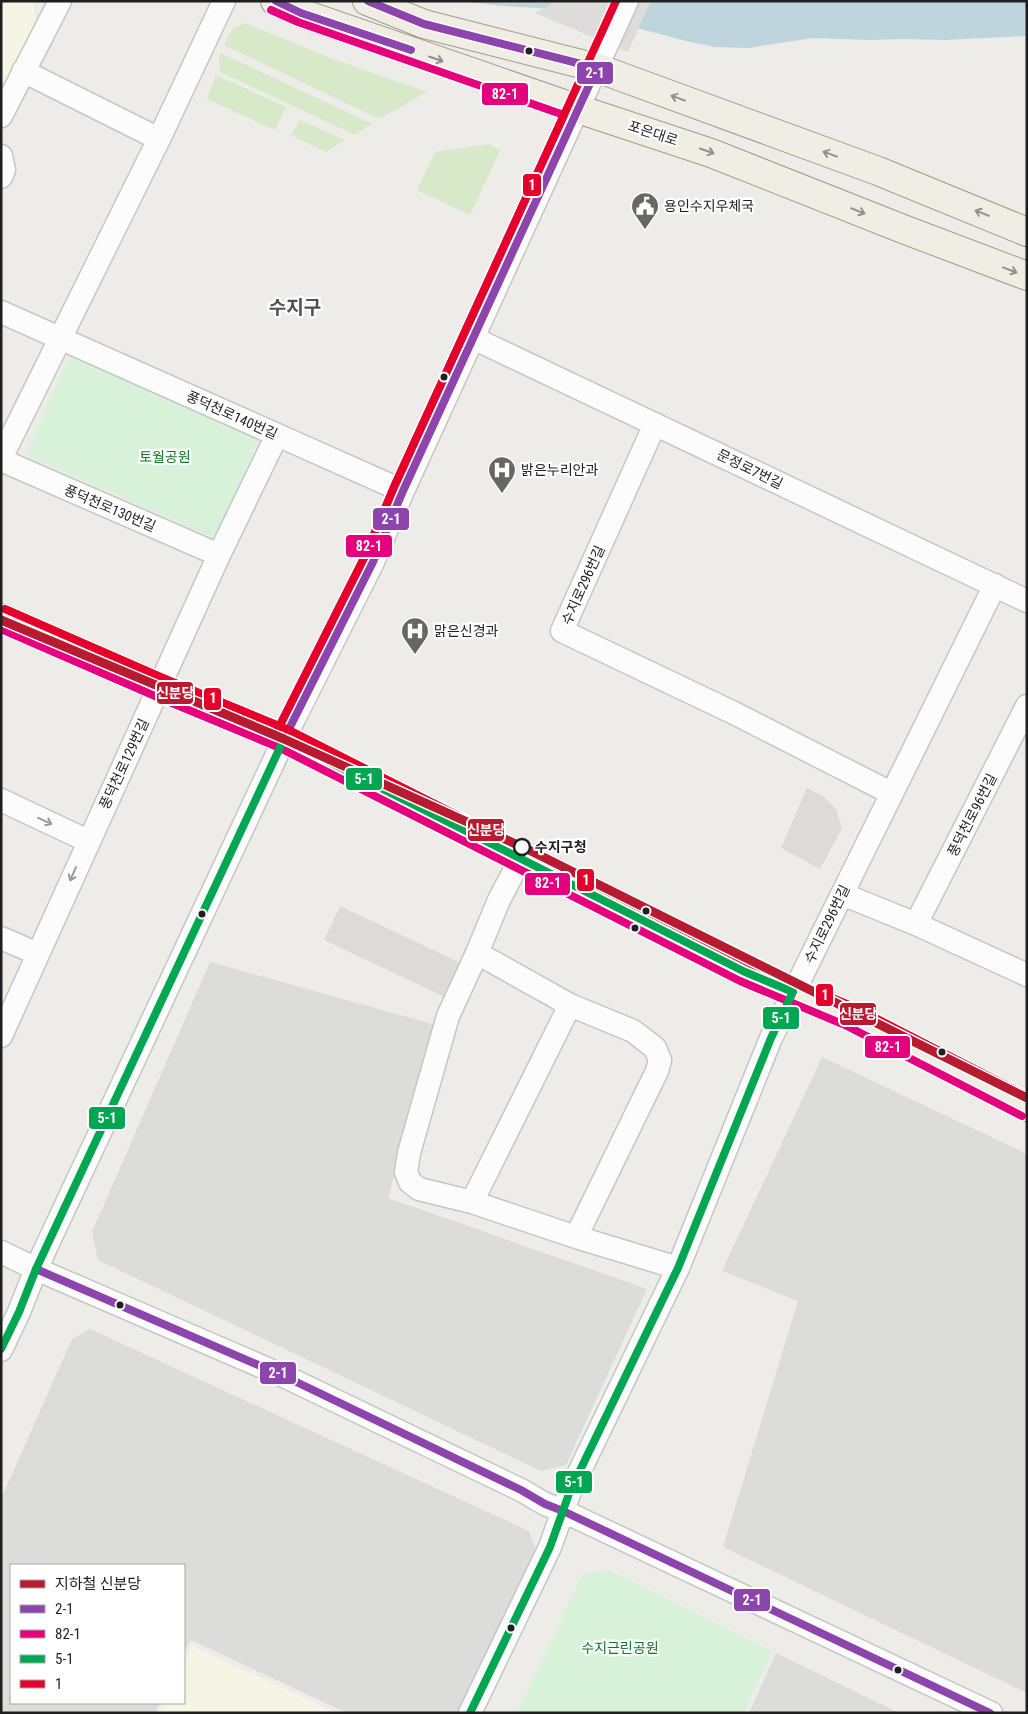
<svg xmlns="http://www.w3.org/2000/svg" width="1028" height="1714" font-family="'Roboto Condensed','Noto Sans KR',sans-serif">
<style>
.residential{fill:#dcdcda}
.education{fill:#f5f5e5}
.grass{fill:#d7e9c9}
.park{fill:#d8f2da}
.parking{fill:#dcdbd9}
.water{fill:#bed5de}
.pier{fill:#dddcdb}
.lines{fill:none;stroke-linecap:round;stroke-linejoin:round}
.minor-casing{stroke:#c6c6c4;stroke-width:25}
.major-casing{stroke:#a29c86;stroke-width:30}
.minor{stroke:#fcfcfc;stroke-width:22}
.major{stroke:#f0ede5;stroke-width:28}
.bus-1-casing{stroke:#fff;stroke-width:11}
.bus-2-casing{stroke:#fff;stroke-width:11}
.bus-3-casing{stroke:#fff;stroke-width:11}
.bus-4-casing{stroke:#fff;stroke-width:11}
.bus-1{stroke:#8e44ad;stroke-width:8}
.bus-2{stroke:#e5007d;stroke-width:8}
.bus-3{stroke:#00a651;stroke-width:8}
.bus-4{stroke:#e4002b;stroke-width:8}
.metro-1-casing{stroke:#fff;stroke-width:12}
.metro-1{stroke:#b81b30;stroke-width:9}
.oneway{stroke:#92908c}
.oneway2{stroke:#999}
.bus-dot{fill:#1f1f1f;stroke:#fff;stroke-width:2}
.stop-dot{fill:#fff;stroke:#1f1f1f;stroke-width:2.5}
.labels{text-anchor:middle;stroke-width:4.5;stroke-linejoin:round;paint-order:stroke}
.street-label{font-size:14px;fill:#1f1f1f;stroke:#fff}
.poi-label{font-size:14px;fill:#1f1f1f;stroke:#fff;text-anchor:start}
.park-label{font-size:14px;fill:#137825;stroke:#fff}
.stop-label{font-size:14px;font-weight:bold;fill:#1f1f1f;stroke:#fff;text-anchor:start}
.district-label{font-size:19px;font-weight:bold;fill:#525252;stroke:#fff}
.line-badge{stroke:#fff;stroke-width:2}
.badge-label{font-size:14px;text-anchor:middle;font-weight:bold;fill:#fff}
</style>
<rect width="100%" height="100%" fill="#edece8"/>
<!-- residential -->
<path class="residential" d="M210,962L436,1025L388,1198L647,1289L566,1465L541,1471L98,1260L92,1232Z
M822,1057L1027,1154V1693L723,1547L798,1301L722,1271Z
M90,1329L529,1531L537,1553L463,1713H347L191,1640L184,1654V1565H11V1703H160L155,1713H1V1499L72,1339Z
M776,1653L899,1713H749Z"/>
<!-- education -->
<path class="education" d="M1,1H33L37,28L1,108Z
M192,1646L337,1713H159L164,1703H184V1663Z"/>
<!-- grass -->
<path class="grass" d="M245,23L333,59L427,92L379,119L224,45L233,28Z
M221,53L372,124L355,135L220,72L219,58Z
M216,75L286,107L275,130L207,99Z
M300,120L345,140L326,152L291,135Z
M489,144L500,151L470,215L417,190L435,152Z"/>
<!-- park -->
<path class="park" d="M69,356L259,439L216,539L26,455Z
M610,1570L772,1651L744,1713H517L583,1574Z"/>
<!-- parking -->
<path class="parking" d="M807,788L823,796L836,809L842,828L820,869L781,848Z
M340,906L465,965L449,999L324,940Z"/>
<!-- water -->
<path class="water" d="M458,1H1027V36L944,40L904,39L870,40L813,38L748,48L715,47L686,41L569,10L504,6Z"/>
<!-- pier -->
<path class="pier" d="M552,1H651L628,52L535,13L550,5Z"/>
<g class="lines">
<!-- minor casing -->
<g class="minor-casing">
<path id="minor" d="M23,71L159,139
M1,116L60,1
M1,156L4,170L1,177
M1,312L403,491
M473,338L1027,601
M655,424L562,631L734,713L891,793
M1,458L159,139L224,1
M1,460L219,555
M1,800L88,841
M521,858L499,900L477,953L448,1016L409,1153L406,1172L410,1182L419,1189L472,1202L576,1237L678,1268
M842,894L916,924L1027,975
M916,924L1027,706
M1,938L38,954
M477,953L570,1005L633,1031L655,1048L660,1060L657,1071L576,1237
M1,1036L219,555L277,435
M472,1202L570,1005
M1,1252L36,1269L286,1377L521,1490L545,1504L563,1511L991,1713
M1,1350L19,1312L36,1269L287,733L373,562L403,491L627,1
M470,1713L550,1547L570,1491L678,1268L771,1038L995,585"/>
</g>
<!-- major casing -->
<g class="major-casing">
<path id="major" d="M275,1L301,13L578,109L711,153L903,229L1027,276
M367,1L424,24L597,68L878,171L1027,232
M1,618L159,687L284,739L745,972L849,1016L1027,1107"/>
</g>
<!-- minor -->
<use href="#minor" class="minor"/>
<!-- major -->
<use href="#major" class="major"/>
<!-- bus-1 casing -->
<g class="bus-1-casing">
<path id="bus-1" d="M276,1L301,13L411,50
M284,739L373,562L403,491L597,68L424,24L368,1
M36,1269L286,1377L521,1490L545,1504L563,1511L990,1713"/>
</g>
<!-- bus-2 casing -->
<g class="bus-2-casing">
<path id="bus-2" d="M271,10L298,22L564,115L394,487L364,558L275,735
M1,629L155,696L280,748L740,981L845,1025L1022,1116"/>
</g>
<!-- bus-3 casing -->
<g class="bus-3-casing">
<path id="bus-3" d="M1,1349L19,1312L36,1269L284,739L745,972L793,992L771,1038L678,1268L570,1491L550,1547L470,1713"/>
</g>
<!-- bus-4 casing -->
<g class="bus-4-casing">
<path id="bus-4" d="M5,609L163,678L289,730L749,963L854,1007L1027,1096
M275,735L364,558L394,487L616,1"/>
</g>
<!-- bus-1 -->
<use href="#bus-1" class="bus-1"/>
<!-- bus-2 -->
<use href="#bus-2" class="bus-2"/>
<!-- bus-3 -->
<use href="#bus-3" class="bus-3"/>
<!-- bus-4 -->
<use href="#bus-4" class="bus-4"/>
<!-- metro-1 casing -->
<g class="metro-1-casing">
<path id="metro-1" d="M1,620L284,739L529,850L1027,1098"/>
</g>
<!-- metro-1 -->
<use href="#metro-1" class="metro-1"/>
</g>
<!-- one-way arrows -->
<defs><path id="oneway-shaft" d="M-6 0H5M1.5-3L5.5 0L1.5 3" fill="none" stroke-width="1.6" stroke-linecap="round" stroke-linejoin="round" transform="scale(1.25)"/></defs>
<g class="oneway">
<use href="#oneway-shaft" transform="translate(436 59) rotate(19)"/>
<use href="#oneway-shaft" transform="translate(678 98) rotate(-160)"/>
<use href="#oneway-shaft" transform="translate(707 151) rotate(19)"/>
<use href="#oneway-shaft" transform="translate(830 154) rotate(-160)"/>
<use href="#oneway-shaft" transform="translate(858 211) rotate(22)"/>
<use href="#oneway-shaft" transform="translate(982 213) rotate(-158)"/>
<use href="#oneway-shaft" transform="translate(1010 270) rotate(21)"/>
</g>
<g class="oneway2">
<use href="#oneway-shaft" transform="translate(45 821) rotate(25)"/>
<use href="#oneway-shaft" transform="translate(73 874) rotate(114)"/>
</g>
<!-- icons -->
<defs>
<g id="civic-pin" transform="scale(1.4375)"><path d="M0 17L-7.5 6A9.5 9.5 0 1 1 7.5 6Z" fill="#676765" stroke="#fff"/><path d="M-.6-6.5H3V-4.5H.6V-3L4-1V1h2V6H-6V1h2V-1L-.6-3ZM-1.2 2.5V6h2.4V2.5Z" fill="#fff"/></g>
<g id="hospital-pin" transform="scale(1.4375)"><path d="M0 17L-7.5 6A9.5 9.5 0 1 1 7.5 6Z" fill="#676765" stroke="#fff"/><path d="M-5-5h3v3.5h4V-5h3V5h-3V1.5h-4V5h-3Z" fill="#fff"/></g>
</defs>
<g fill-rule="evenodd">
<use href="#civic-pin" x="645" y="206"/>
<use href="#hospital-pin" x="502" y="470"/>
<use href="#hospital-pin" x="415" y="631"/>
</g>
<!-- markers -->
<g class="bus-dot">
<circle cx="529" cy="51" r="4.5"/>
<circle cx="444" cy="377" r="4.5"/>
<circle cx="646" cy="911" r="4.5"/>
<circle cx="202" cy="914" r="4.5"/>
<circle cx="635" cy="928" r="4.5"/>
<circle cx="942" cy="1052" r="4.5"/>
<circle cx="120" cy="1305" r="4.5"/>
<circle cx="511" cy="1628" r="4.5"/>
<circle cx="898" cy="1670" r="4.5"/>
</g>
<circle class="stop-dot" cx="522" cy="847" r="8"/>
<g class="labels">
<!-- street labels -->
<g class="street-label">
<text transform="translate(653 133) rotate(18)" y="5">포은대로</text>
<text transform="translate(232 415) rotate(24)" y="5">풍덕천로140번길</text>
<text transform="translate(750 469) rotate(26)" y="5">문정로7번길</text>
<text transform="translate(110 508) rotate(23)" y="5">풍덕천로130번길</text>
<text transform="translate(583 585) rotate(-66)" y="5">수지로296번길</text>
<text transform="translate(124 764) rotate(-65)" y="5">풍덕천로129번길</text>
<text transform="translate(972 815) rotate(-63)" y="5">풍덕천로96번길</text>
<text transform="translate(827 924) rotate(-64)" y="5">수지로296번길</text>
</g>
<!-- poi labels -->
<g class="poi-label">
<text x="664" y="211">용인수지우체국</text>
<text x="521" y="475">밝은누리안과</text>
<text x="434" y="636">맑은신경과</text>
</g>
<!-- park labels -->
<g class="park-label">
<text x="165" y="462">토월공원</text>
<text x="620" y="1653">수지근린공원</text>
</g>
<!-- stop labels -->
<g class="stop-label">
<text x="535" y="852">수지구청</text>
</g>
<!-- district labels -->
<g class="district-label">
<text x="295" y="314">수지구</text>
</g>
</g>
<g class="line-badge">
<rect x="576" y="61" width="38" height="24" rx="5" fill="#8e44ad"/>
<rect x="481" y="82" width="48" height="24" rx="5" fill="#e5007d"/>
<rect x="522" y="173" width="20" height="24" rx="5" fill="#e4002b"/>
<rect x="372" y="507" width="38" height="24" rx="5" fill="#8e44ad"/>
<rect x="345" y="534" width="48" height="24" rx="5" fill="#e5007d"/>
<rect x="156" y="681" width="38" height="24" rx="5" fill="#b81b30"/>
<rect x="203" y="687" width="19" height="24" rx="5" fill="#e4002b"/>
<rect x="345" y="767" width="38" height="24" rx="5" fill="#00a651"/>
<rect x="467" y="818" width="38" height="24" rx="5" fill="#b81b30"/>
<rect x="576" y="868" width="19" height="24" rx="5" fill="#e4002b"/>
<rect x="524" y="872" width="47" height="24" rx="5" fill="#e5007d"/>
<rect x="815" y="983" width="19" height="24" rx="5" fill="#e4002b"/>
<rect x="839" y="1002" width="38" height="24" rx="5" fill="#b81b30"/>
<rect x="762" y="1006" width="38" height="24" rx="5" fill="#00a651"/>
<rect x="864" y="1035" width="47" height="24" rx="5" fill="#e5007d"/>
<rect x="88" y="1106" width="38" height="24" rx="5" fill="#00a651"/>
<rect x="259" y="1361" width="38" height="24" rx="5" fill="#8e44ad"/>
<rect x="555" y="1470" width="38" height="24" rx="5" fill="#00a651"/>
<rect x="733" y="1588" width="38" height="24" rx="5" fill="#8e44ad"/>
</g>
<g class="badge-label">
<text x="595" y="78">2-1</text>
<text x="505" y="99">82-1</text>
<text x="532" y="190">1</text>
<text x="391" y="524">2-1</text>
<text x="369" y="551">82-1</text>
<text x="175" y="698">신분당</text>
<text x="213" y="703">1</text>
<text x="364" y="784">5-1</text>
<text x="486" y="835">신분당</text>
<text x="586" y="885">1</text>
<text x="548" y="888">82-1</text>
<text x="825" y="1000">1</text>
<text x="858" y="1019">신분당</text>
<text x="781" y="1023">5-1</text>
<text x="888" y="1052">82-1</text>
<text x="107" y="1123">5-1</text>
<text x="278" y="1378">2-1</text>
<text x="574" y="1487">5-1</text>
<text x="752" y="1605">2-1</text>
</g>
<!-- border -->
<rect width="1028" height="1714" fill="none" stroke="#1f1f1f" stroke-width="5"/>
<!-- legend -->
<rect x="10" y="1564" width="175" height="140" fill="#ffffff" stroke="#a5a5a5"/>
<rect x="20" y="1580" width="25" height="8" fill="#b81b30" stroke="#a5a5a5"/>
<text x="55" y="1589" font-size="15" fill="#1f1f1f">지하철 신분당</text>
<rect x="20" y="1605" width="25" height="8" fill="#8e44ad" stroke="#a5a5a5"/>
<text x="55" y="1614" font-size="15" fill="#1f1f1f">2-1</text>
<rect x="20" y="1630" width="25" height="8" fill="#e5007d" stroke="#a5a5a5"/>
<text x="55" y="1639" font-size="15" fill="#1f1f1f">82-1</text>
<rect x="20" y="1655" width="25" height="8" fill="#00a651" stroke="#a5a5a5"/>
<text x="55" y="1664" font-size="15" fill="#1f1f1f">5-1</text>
<rect x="20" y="1680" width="25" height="8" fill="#e4002b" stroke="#a5a5a5"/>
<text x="55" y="1689" font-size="15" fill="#1f1f1f">1</text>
</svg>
